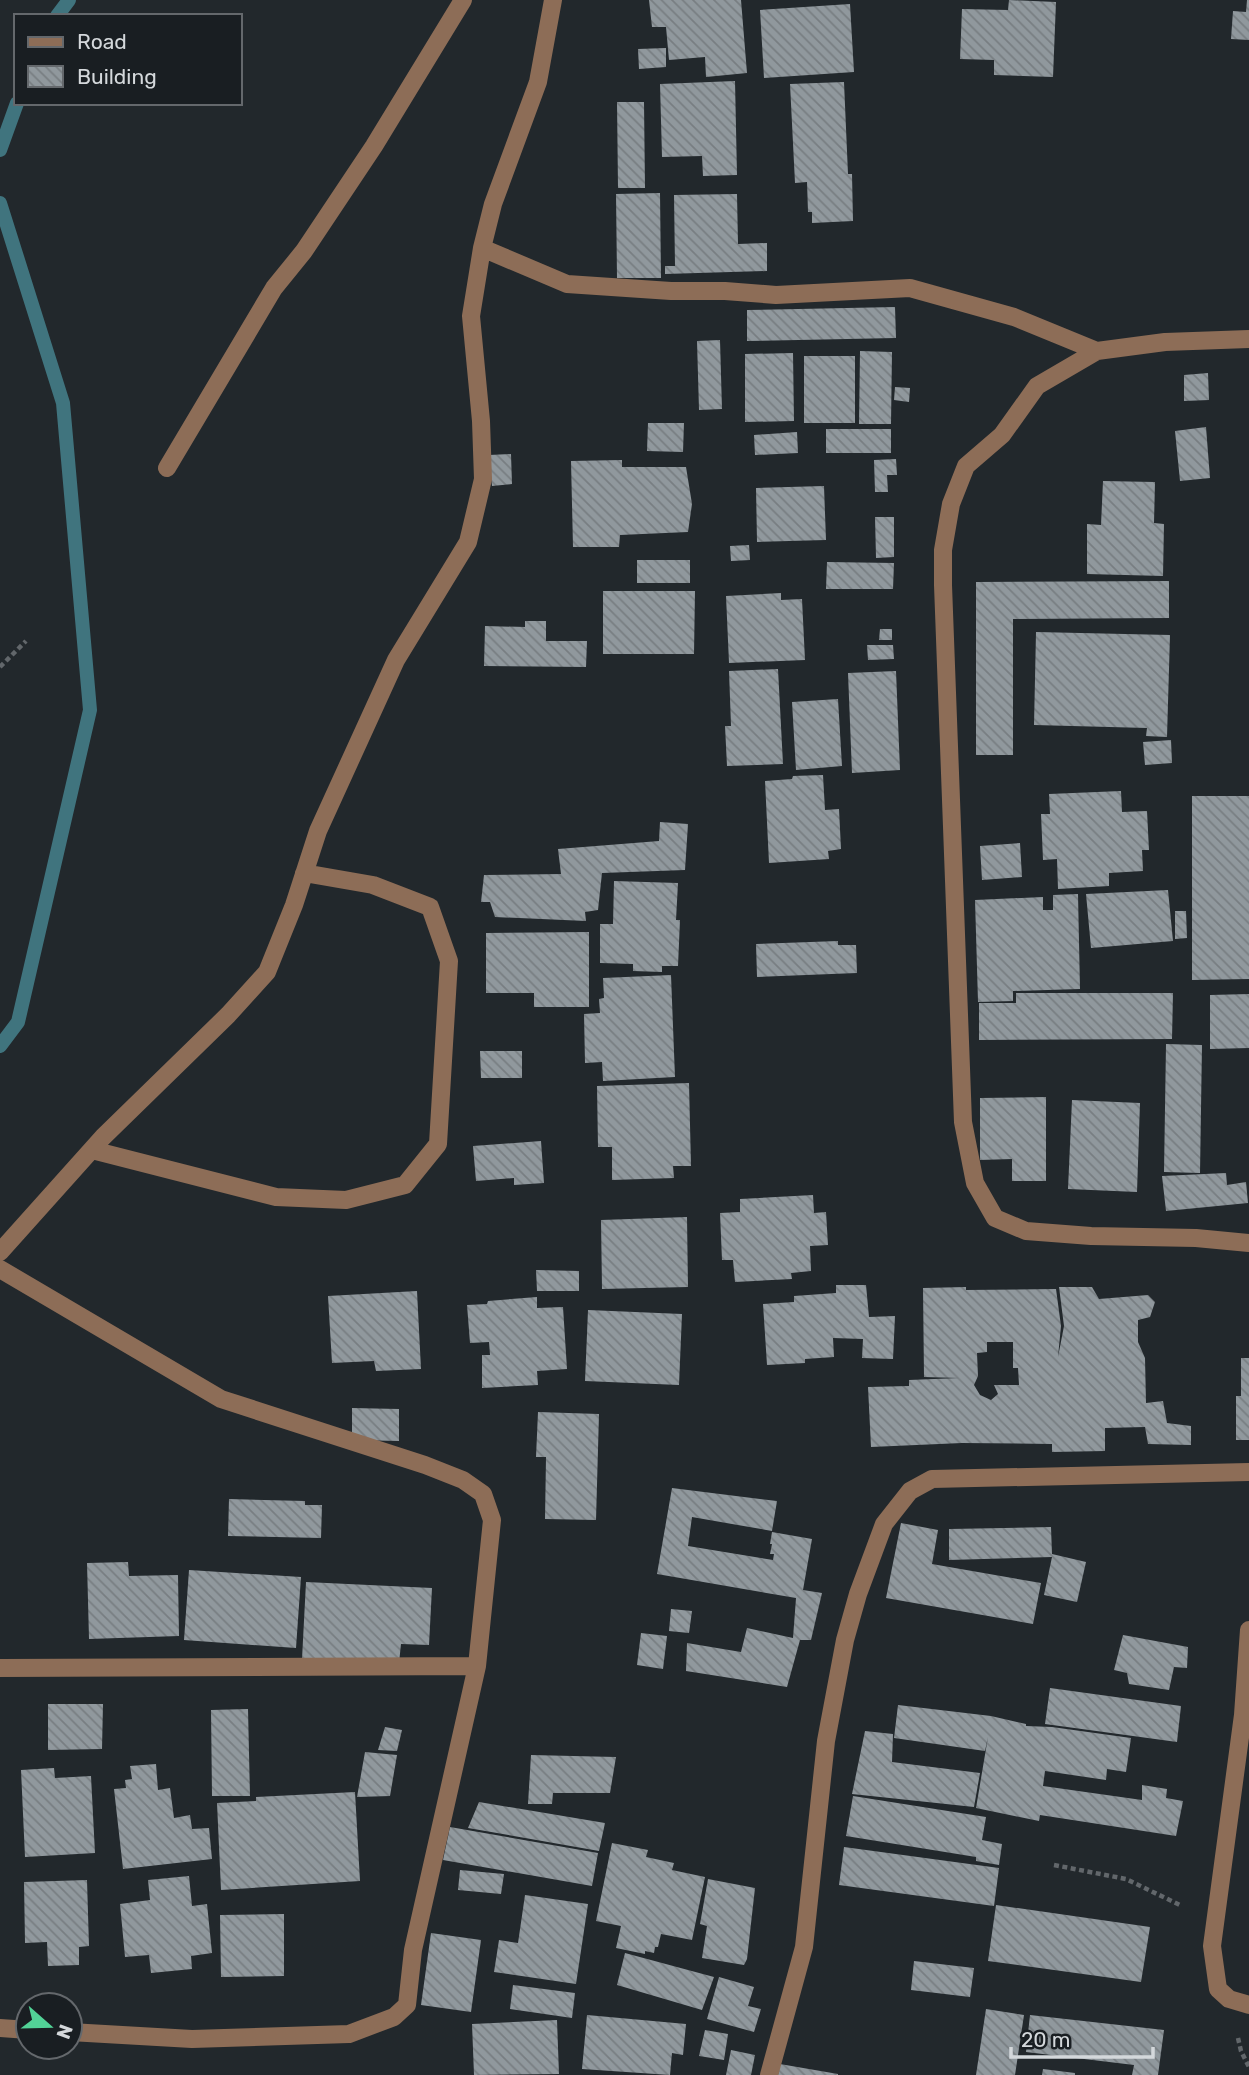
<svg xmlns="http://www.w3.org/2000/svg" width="1249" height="2075" font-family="Rubik,sans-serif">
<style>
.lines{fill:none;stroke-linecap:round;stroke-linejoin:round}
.stream{stroke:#40747e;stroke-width:14}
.building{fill:url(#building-back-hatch);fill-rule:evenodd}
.path{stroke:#62676b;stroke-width:4.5;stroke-dasharray:5 3.5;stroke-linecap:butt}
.minor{stroke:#8d6d57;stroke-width:18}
</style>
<defs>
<pattern id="building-back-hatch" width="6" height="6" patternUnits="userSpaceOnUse" patternTransform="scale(1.75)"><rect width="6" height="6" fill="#90989d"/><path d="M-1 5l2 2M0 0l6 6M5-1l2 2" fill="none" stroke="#787e82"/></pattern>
</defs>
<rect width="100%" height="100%" fill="#22282c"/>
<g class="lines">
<!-- stream -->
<path class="stream" d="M57,16L69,0
M0,150L17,103
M0,203L63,403L90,710L18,1022L0,1046"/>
</g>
<!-- building -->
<path class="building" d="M649,0H741L747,73L706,77L705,57L669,60L666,27H652Z
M1009,0L1056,2L1053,77L994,75V60L960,59L962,9L1008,10Z
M1247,0H1249V40L1231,39L1233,11L1246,12Z
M850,4L854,72L764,78L760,10Z
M666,48V67L639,69L638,49Z
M735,81L737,175L703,176L702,156L662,157L660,84Z
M844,82L848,174H852L853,221L812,223V212H808L807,182L795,183L790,84Z
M617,102H644L645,188H618Z
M660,193L661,278H617L616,194Z
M737,194L738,244L767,243V271L665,274V266H675L674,195Z
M895,307L896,338L747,341V310Z
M720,340L722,409L699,410L697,341Z
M860,351L892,352L891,424H859Z
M793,353L794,421L745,422V354Z
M804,356H855V423H804Z
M1208,373L1209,400L1184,401V375Z
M895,387L910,388L909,402L894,400Z
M648,423H684L683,452L647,451Z
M1206,427L1210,478L1180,481L1175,431Z
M826,429H891V453H826Z
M797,432L798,453L755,455L754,435Z
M511,454L512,484L492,486L489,455Z
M896,459L897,475H887L888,492H875L874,460Z
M622,460V467H686L692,504L688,532L620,535L619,547H573L571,461Z
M1103,481L1155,482L1154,523L1164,524L1163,576L1087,574V524L1101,525Z
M824,486L826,540L757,542L756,488Z
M875,517H894V557L876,558Z
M749,545L750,560L731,561L730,546Z
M637,560H690V583H637Z
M827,562L894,563L893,589H826Z
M1169,581V618L1013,619V755H976V582Z
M603,591H695L694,654H603Z
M781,593V600L802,599L805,660L729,663L726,596Z
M525,621H546V641H587L586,667L484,666L485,626L525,627Z
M880,629H892V640H879Z
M1036,632L1170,635L1167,737L1146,736L1147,728L1034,725Z
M867,645H893L894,659L868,660Z
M778,669L783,764L727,766L725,726H731L729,671Z
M896,671L900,770L852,773L848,673Z
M838,699L842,766L796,770L792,702Z
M1171,740L1172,763L1145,765L1143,742Z
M823,775L825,810L839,809L841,849L828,851L829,859L769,863L765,781L792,779L793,776Z
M1121,791L1122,812L1147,811L1149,850H1142L1143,871L1109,873V886L1058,889L1057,859L1043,860L1041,814H1050L1049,794Z
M1192,796H1249V979L1192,980Z
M660,822L688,824L685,870L602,873L598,910L585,912L586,921L495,917L490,902H481L484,875L561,874L558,849L659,841Z
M1020,843L1022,877L982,880L980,846Z
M614,881L678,883L676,920H680L678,966H662V972L633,971V964L600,963V924H613Z
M1168,890L1173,941L1091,948L1086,894Z
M1078,894L1080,989L1013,991V1001L978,1002L975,900L1043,897V910H1053V895Z
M1175,911H1186L1187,938L1175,939Z
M589,932V1007H534V993H486V933Z
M838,941V945H856L857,973L757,977L756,944Z
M671,975L675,1077L603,1081L602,1062L585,1063L584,1014L600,1013L599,999L604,998L603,978Z
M1016,993H1173L1172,1039L979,1040V1003H1016Z
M1249,994V1048L1210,1049V995Z
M1166,1044L1202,1045L1200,1173L1164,1172Z
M480,1051H522V1078H481Z
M689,1083L691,1166H673L674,1178L612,1180V1147H598L597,1086Z
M1046,1097V1181H1012V1159L980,1160V1098Z
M1072,1100L1140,1103L1137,1192L1068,1189Z
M541,1141L544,1183L514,1185V1178L476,1181L473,1146Z
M1226,1173L1227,1185L1246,1182L1248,1203L1166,1211L1162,1176Z
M813,1195L814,1213L826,1212L828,1245L810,1246L811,1271L791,1273L792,1279L735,1282L733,1260H722L720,1213L740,1212V1199Z
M687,1217L688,1287L602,1289L601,1220Z
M536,1270L579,1271V1291H537Z
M836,1285H866L869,1317L895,1316L893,1359L862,1358L863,1339L833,1338L834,1357L805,1359V1363L767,1365L763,1304L794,1302V1296L836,1293Z
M966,1287V1290L1056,1289L1061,1326L1058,1357L1064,1326L1059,1287H1092L1099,1299L1148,1295L1155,1302L1150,1317L1138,1320V1342L1145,1358L1146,1403L1163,1401L1167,1423L1191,1426V1445L1148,1444L1145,1427L1105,1428V1451L1052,1452V1444L962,1443L871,1447L868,1387L909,1386V1380L959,1378L924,1377L923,1288ZM987,1342H1013V1368H1018L1019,1385H994L998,1394L991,1400L980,1395L974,1385L978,1376L977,1353L987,1352Z
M417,1291L421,1369L376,1371L374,1361L332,1363L328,1296Z
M537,1297V1308L563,1307L567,1369L537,1371L538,1385L482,1388V1355H490L489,1342L470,1343L467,1305L487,1304L488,1301Z
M588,1310L682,1314L679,1385L585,1381Z
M1241,1358H1249V1440H1236V1396H1241Z
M352,1408L399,1409V1441L352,1440Z
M538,1412L599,1414L596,1520L545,1519L546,1457H536Z
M672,1488L777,1501L772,1531L692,1517L688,1546L773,1560L774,1554H770L772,1544H770L772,1532L812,1539L803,1590L822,1593L811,1640H800L787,1687L686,1671L687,1643L741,1652L747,1628L793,1638L796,1598L657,1574Z
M229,1499L305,1501V1505H322L321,1538L228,1536Z
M901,1523L938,1530L932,1564L1041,1583L1033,1624L886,1598Z
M1051,1527L1052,1554L1086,1562L1077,1602L1044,1595L1052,1557L949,1560V1529Z
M128,1562L129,1576L178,1575L179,1636L89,1639L87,1563Z
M189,1570L301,1577L296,1648L184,1640Z
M306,1582L432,1588L429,1645L401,1644L399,1663L302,1659Z
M671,1609L692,1611L689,1633L669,1631Z
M641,1633L667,1636L663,1669L637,1665Z
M1123,1635L1188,1647L1187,1668L1174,1667L1169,1690L1129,1684L1127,1673L1114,1670Z
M1050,1688L1181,1706L1177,1742L1045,1724Z
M48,1704H103L102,1749L48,1750Z
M898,1705L991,1716L1026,1724V1726L1052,1727L1131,1738L1126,1772L1107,1769L1106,1780L1045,1771L1043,1786L1142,1800V1785L1167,1789L1166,1798L1183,1801L1176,1836L1040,1815L1039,1821L976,1808L988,1737L985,1751L894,1738Z
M248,1709L250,1796H212L211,1710Z
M385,1727L402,1730L397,1751L378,1750Z
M865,1731L893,1734L892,1762L980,1773L974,1807L852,1794Z
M365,1752L397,1755L390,1796L357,1797Z
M531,1755L616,1757L610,1793H553L552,1804H528Z
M156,1764L158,1790L170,1788L174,1818L190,1815L192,1829L209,1828L212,1859L123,1869L114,1789L126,1788L125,1780L132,1779L130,1766Z
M54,1768L55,1778L91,1776L95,1853L25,1857L21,1770Z
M355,1792L360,1881L221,1890L217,1803L256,1801V1797Z
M853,1796L986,1817L982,1840L1002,1844L999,1865L976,1861V1857L846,1836Z
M479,1802L605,1823L599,1851L468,1828Z
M450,1827L598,1853L592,1886L443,1860Z
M612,1843L648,1850L646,1857L674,1863L672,1870L705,1877L692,1940L661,1934L658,1947H655L654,1953L645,1951V1954L616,1948L621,1926L596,1921Z
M844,1847L999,1868L994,1906L839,1885Z
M460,1870L504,1874L501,1894L458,1890Z
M189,1876L192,1906L207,1904L212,1953L191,1956L192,1969L151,1973L149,1955L125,1957L120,1904L150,1900L148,1880Z
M708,1879L755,1888L747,1959L744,1965L702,1958L707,1926L700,1924Z
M87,1880L89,1946L79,1947V1965L48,1966L47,1942L25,1943L24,1882Z
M525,1895L588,1904L576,1984L494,1972L499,1940L518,1943Z
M996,1905L1150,1927L1141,1982L988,1961Z
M284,1914V1976L221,1977L220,1915Z
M431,1933L481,1940L471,2012L421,2005Z
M625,1953L714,1977L702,2010L617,1985Z
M914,1961L974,1968L970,1997L911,1990Z
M719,1977L754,1987L748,2006L761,2009L754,2032L707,2019Z
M513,1985L575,1993L572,2018L510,2009Z
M986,2009L1024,2015L1015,2075H976Z
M587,2015L686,2024L683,2055L672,2053L670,2075L582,2069Z
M1030,2015L1164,2030L1158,2075H1132L1134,2065L1026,2052Z
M557,2020L559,2074L474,2075L472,2024Z
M705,2030L728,2034L724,2060L699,2056Z
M731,2050L755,2055L751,2075H726Z
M780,2064L838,2074V2075H778Z
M1043,2069L1075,2073V2075H1042Z"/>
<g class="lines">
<!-- path -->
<path class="path" d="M0,667L26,641
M1054,1865L1126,1879L1182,1906
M1238,2038L1241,2051L1249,2067"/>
<!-- minor -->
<path class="minor" d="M482,248L567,284L671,291H725L776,295L910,288L1014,317L1097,351
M1249,339L1165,342L1097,351L1037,386L1002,435L966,466L951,504L943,550V585L963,1122L975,1183L995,1218L1026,1231L1091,1236L1196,1238L1249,1243
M167,468L274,288L304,251L374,146L463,0
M92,1150L276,1197L346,1200L405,1185L438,1144L449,961L430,907L373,885L304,873
M0,1252L103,1137L228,1015L267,972L294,905L318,831L396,660L468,542L483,479L481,421L471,316L482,248L493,204L538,82L553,0
M0,1269L221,1399L425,1465L463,1480L483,1494L492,1520L477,1666L413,1950L407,2005L394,2017L349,2034L192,2039L70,2032
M1249,1630L1243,1715L1212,1946L1218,1989L1229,1999L1249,2005
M0,1668L477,1666
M0,2028L28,2030
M769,2075L804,1947L826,1741L845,1640L858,1594L884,1524L910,1491L932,1479L1249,1472"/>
</g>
<!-- legend -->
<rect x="14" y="14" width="228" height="91" fill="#191e22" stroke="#64686c" stroke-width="2"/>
<rect x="28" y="37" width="35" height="10" fill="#8d6d57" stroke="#64686c" stroke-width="2"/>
<text x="77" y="49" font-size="21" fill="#d4d8db">Road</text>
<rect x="28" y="66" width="35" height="21" fill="url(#building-back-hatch)" stroke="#64686c" stroke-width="2"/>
<text x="77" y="84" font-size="21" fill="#d4d8db">Building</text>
<!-- north arrow -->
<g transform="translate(49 2026) rotate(110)"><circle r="33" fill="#191e22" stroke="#64686c" stroke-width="2"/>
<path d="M0-5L12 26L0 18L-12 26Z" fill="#52d397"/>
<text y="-10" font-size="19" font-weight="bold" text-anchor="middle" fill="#d4d8db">N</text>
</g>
<!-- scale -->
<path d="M1011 2047v10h142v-10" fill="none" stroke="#d4d8db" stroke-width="3.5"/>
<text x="1021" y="2047" font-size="21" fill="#d4d8db" stroke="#191e22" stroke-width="5" paint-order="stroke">20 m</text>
</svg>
